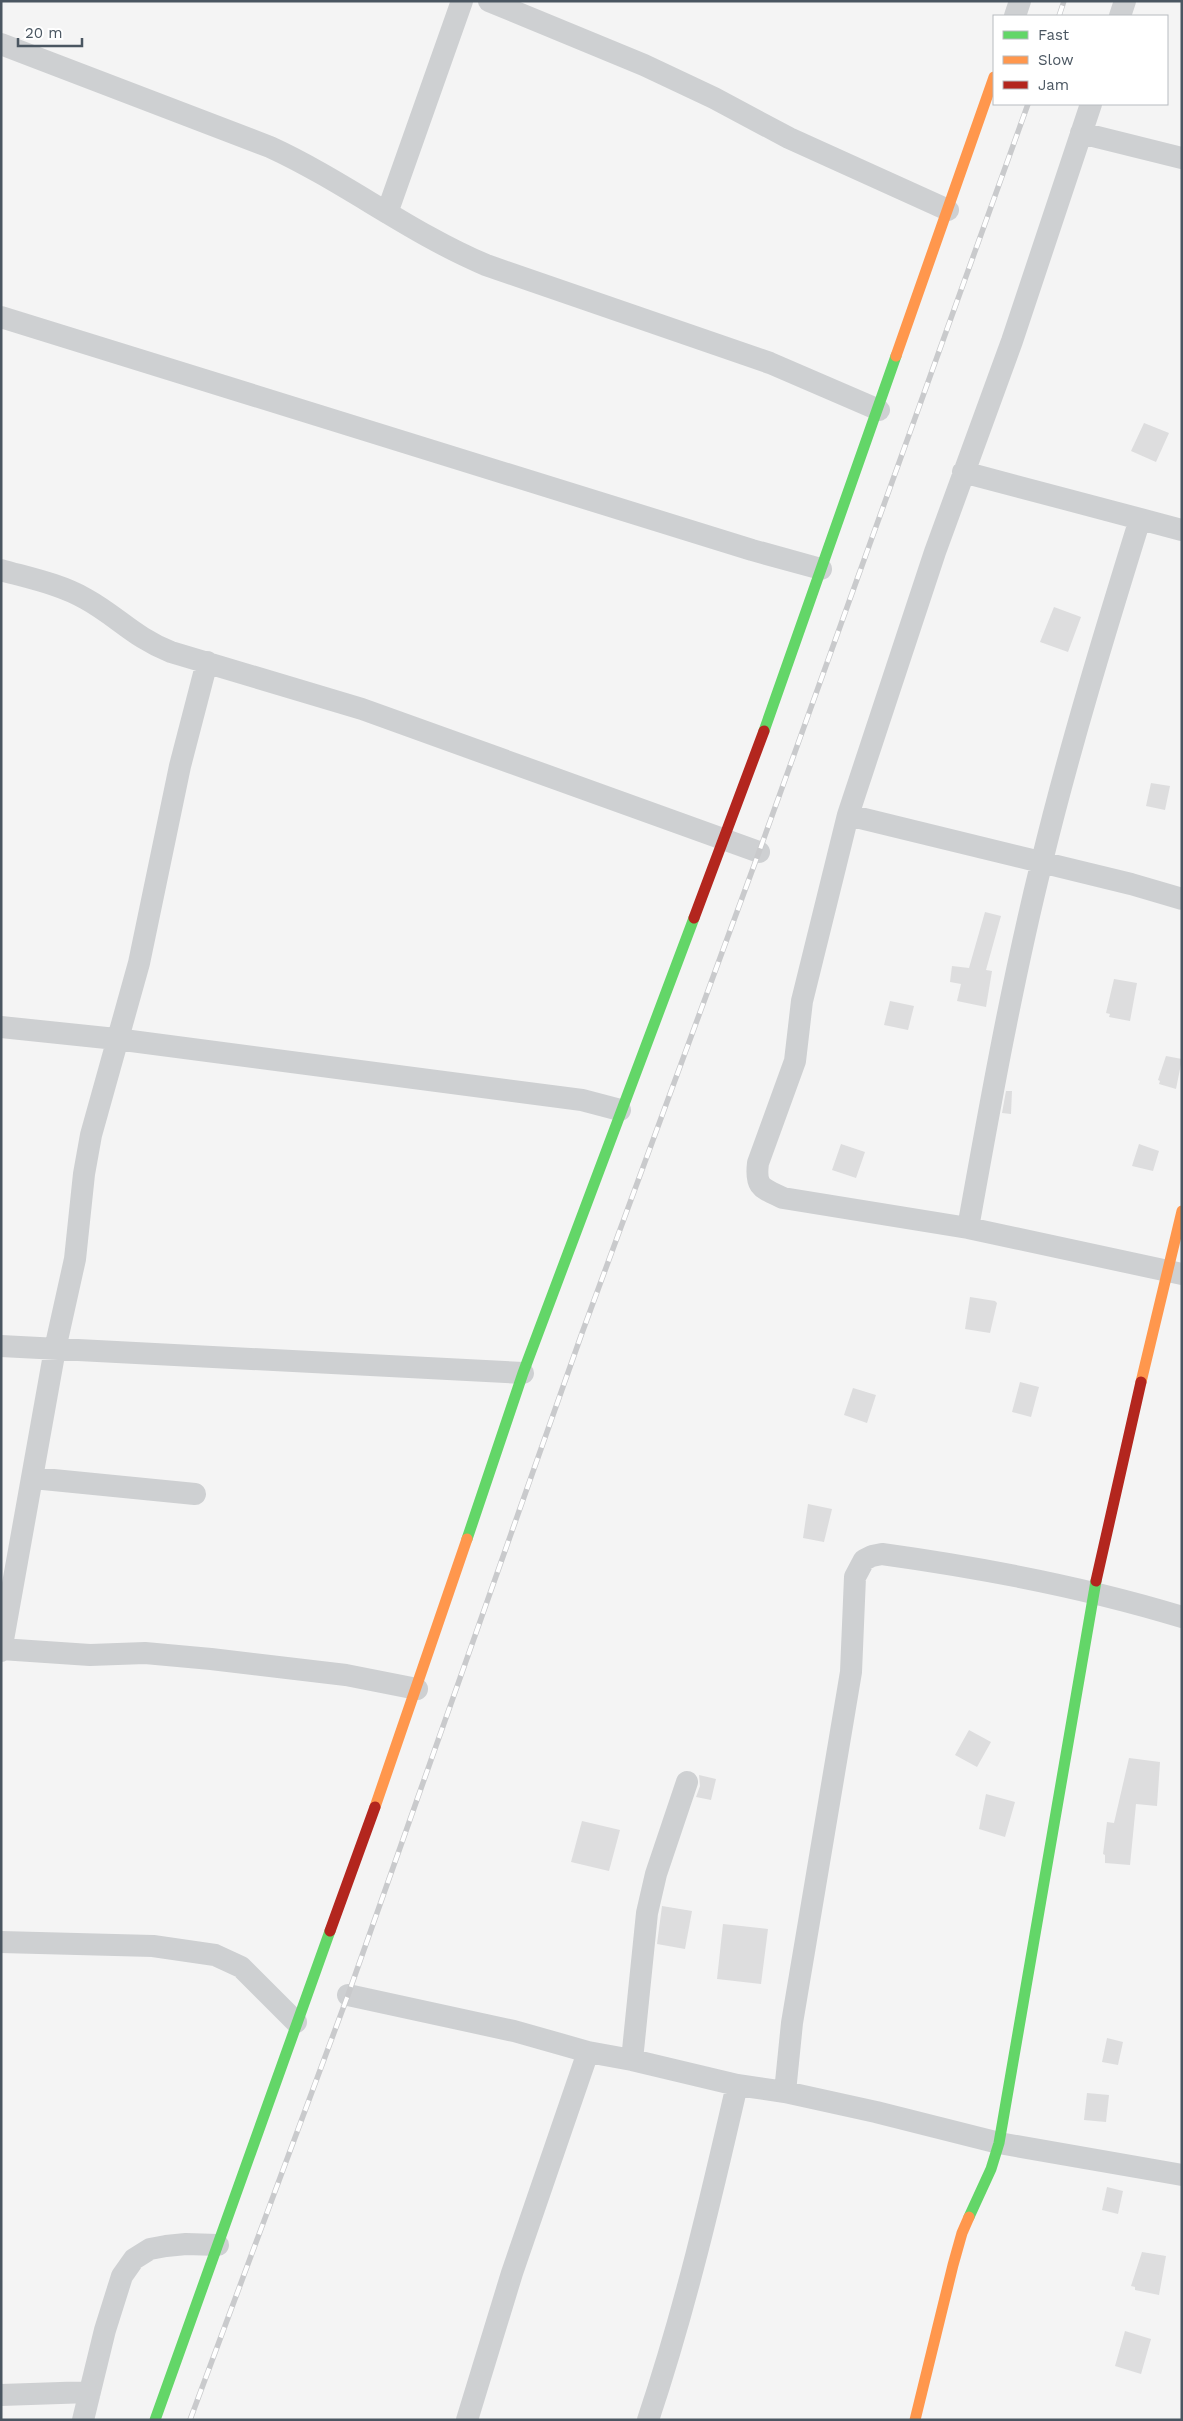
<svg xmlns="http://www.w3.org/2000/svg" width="1183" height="2421" font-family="'Work Sans',sans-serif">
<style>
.building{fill:#ddddde}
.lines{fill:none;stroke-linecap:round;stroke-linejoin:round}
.street{stroke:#ced0d2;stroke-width:22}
.fast{stroke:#63d668;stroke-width:11}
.slow{stroke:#ff974d;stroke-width:11}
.jam{stroke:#b3261e;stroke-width:11}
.rail-casing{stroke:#c9cacc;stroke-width:5.5}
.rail{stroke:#fff;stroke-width:4;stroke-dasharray:11;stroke-linecap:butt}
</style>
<rect width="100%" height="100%" fill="#f4f4f4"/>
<!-- building -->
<path class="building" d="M1144,423L1169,433L1156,462L1131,451Z
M1054,607L1081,617L1068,652L1040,642Z
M1151,783L1170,786L1165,810L1146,806Z
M985,912L1001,916L986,970L992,971L986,1007L957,1001L961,984L950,982L952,966L969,968Z
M1114,979L1137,983L1130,1021L1109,1017L1110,1014L1106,1013Z
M890,1001L914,1006L908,1030L884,1025Z
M1166,1056L1182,1059L1176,1089L1159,1084L1160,1081L1158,1080Z
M1006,1091H1012L1011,1114L1002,1113Z
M841,1144L865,1152L856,1178L832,1170Z
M1139,1144L1159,1151L1153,1171L1132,1166Z
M970,1297L995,1301L997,1303L990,1333L965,1329Z
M1020,1382L1039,1387L1031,1417L1012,1412Z
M853,1388L876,1395L867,1423L844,1415Z
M808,1504L832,1509L824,1542L803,1538Z
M969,1730L991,1742L977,1767L955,1755Z
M1129,1758L1160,1762L1157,1806L1136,1804L1130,1865L1105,1863V1855L1103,1854L1107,1822L1114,1823Z
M699,1775L716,1779L711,1800L696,1797L700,1786Z
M986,1794L1015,1802L1005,1837L979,1829Z
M582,1821L620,1830L609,1871L571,1862Z
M662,1906L692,1911L685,1949L657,1944Z
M723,1924L768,1929L761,1984L717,1979Z
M1107,2038L1123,2042L1118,2065L1102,2062Z
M1087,2093L1109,2095L1106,2122L1084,2120Z
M1107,2187L1123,2191L1118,2214L1102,2210Z
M1142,2252L1166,2256L1159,2295L1135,2290V2287L1131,2286Z
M1125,2331L1151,2339L1141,2374L1115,2366Z"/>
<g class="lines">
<!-- street -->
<path class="street" d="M489,1L644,65L714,98L789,138L948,210
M1015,16L1020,1
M1120,16L1125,1
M1,44L270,147C344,181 410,233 486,265L770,363L879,410
M1091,104L1012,341L935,552L848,815L802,1001L795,1061L758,1163C755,1188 762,1188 783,1198L968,1228L1182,1274
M1081,133L1182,158
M387,213L462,1
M1,317L752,550L821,569
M963,472L1182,530
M1,570C29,578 60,584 86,599C117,616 135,638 171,652L362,709L759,852
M848,815L1131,884L1182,899
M1,1027L116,1039L582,1100L620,1110
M968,1228C990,1105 1012,982 1042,861C1070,746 1105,632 1140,519
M1,1346L523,1373
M33,1478L195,1494
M1,1649L90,1655L145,1653L211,1659L346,1675L417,1689
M1,1651L55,1349L75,1259L84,1174L91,1135L139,963L180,766L207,662
M1,1942L153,1946L215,1955L241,1967L296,2022
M348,1995L514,2031L588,2052L632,2060L737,2085L785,2092L876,2112L999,2143L1182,2175
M632,2060L647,1913L656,1874L687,1782
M785,2092L792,2023L851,1672L855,1577L864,1560L872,1556L882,1554C983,1568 1084,1587 1182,1617
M1,2395L90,2392
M83,2420L105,2330L122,2276L134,2259L150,2249L166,2246L186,2244L218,2245
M467,2420L512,2273L588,2052
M648,2420C685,2310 711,2198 737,2085"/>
<!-- fast -->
<path class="fast" d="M764,731L896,356
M467,1539L523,1373L694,918
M969,2217L991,2169L999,2143L1096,1581
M155,2420L330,1931"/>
<!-- slow -->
<path class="slow" d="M896,356L994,77
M1141,1382L1182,1211
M375,1807L467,1539
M915,2420L953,2265L962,2233L969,2217"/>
<!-- jam -->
<path class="jam" d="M694,918L764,731
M1096,1581L1141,1382
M330,1931L375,1807"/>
<!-- rail casing -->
<g class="rail-casing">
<path id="rail" d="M1059,16L1064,1
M190,2420L348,1995L582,1333L759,852L1028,104"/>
</g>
<!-- rail -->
<use href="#rail" class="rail"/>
</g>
<!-- border -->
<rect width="1183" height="2421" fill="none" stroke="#4a5661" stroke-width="5"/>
<!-- legend -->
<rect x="993" y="15" width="175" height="90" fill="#ffffff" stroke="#b7bbc0"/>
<rect x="1003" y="31" width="25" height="8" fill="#63d668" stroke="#b7bbc0"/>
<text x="1038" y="40" font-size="15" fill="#4a5661">Fast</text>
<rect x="1003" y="56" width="25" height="8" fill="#ff974d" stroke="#b7bbc0"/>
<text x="1038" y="65" font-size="15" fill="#4a5661">Slow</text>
<rect x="1003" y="81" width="25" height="8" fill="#b3261e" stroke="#b7bbc0"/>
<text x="1038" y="90" font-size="15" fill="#4a5661">Jam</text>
<!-- scale -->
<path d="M18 38v8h64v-8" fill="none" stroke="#4a5661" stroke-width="2.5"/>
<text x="25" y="38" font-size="15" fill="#4a5661" stroke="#ffffff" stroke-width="4" paint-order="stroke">20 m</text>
</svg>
